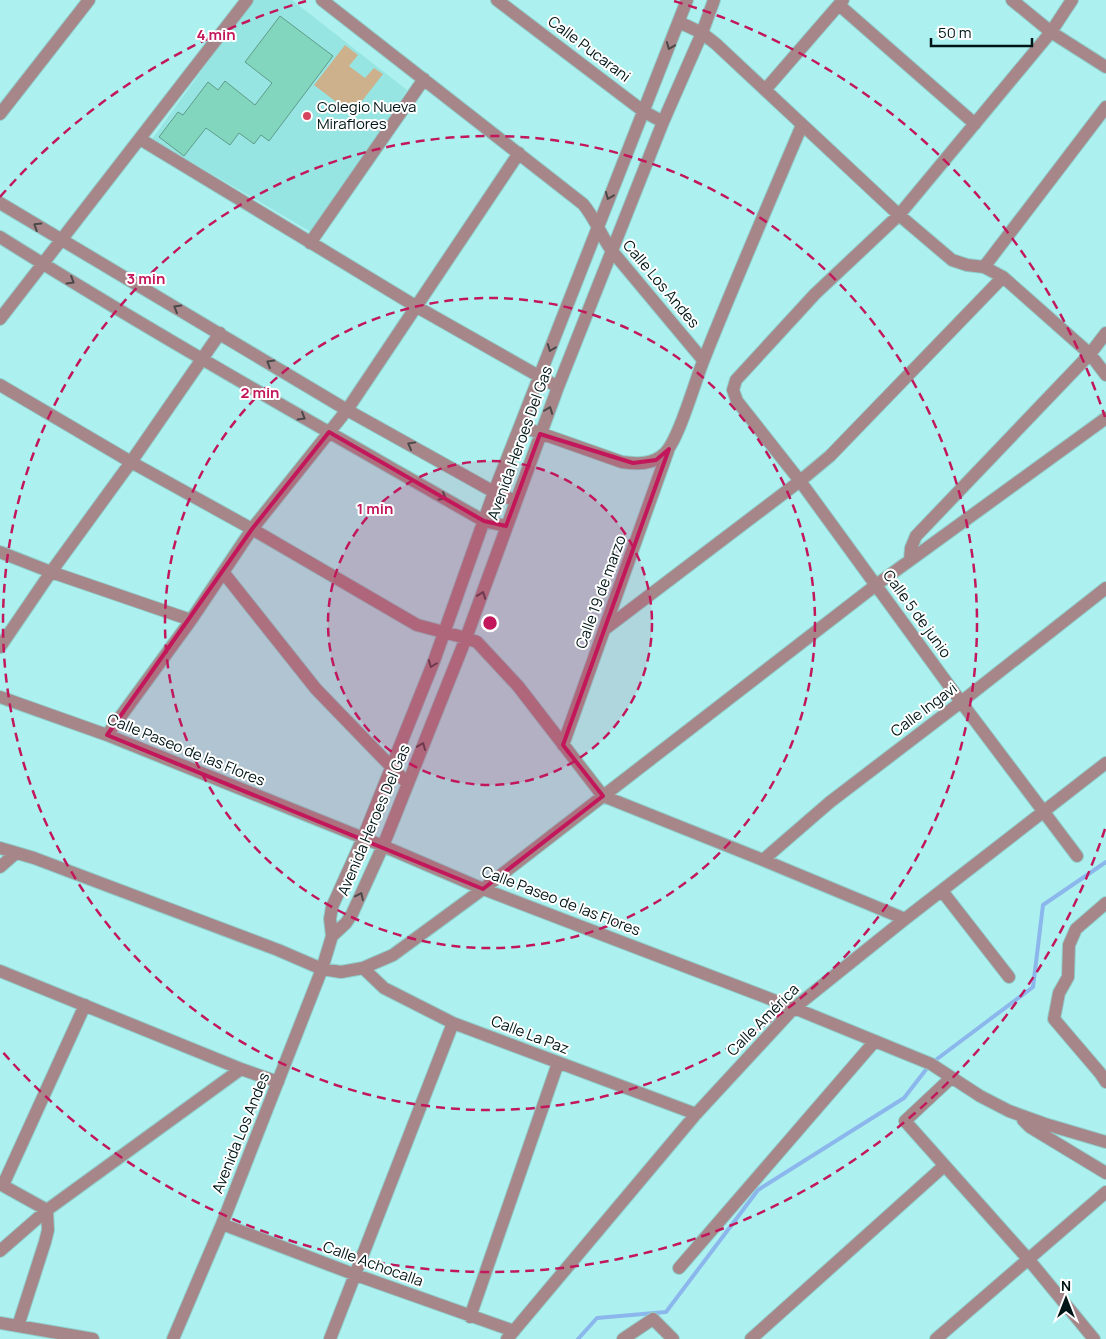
<svg xmlns="http://www.w3.org/2000/svg" width="1106" height="1339" font-family="Manrope,sans-serif">
<style>
.built{fill:#96e5e3}
.green{fill:#cdb18d}
.lines{fill:none;stroke-linecap:round;stroke-linejoin:round}
.stream{stroke:#8bb7ec;stroke-width:4}
.building{fill:#82d6be;stroke:#5e9b89}
.minor-casing{stroke:#90cecc;stroke-width:14}
.minor{stroke:#a78689;stroke-width:12}
.oneway{stroke:#4b484a}
.marked{fill:#c2185b;fill-opacity:0.2;stroke:#c2185b;stroke-width:4;stroke-linejoin:round}
.ring{fill:none;stroke:#c2185b;stroke-width:2.5;stroke-dasharray:9 6}
.poi-dot{fill:#d5455f;stroke:#fff;stroke-width:2}
.labels{text-anchor:middle;stroke-width:4;stroke-linejoin:round;paint-order:stroke}
.street-label{font-size:15px;fill:#001616;stroke:#fff}
.poi-label{font-size:15px;fill:#001616;stroke:#fff;text-anchor:start}
.centre{fill:#c2185b;stroke:#fff;stroke-width:2.5}
.ring-label{font-size:15px;text-anchor:middle;font-weight:bold;fill:#c2185b;stroke:#fff;stroke-width:4;stroke-linejoin:round;paint-order:stroke}
</style>
<rect width="100%" height="100%" fill="#acf1ef"/>
<!-- built -->
<path class="built" d="M253,0H292L407,90L313,233L152,139Z"/>
<!-- green -->
<path class="green" d="M345,45L358,55L349,66L365,78L374,68L383,74L352,114L314,85Z"/>
<g class="lines">
<!-- stream -->
<path class="stream" d="M933,1062L1033,987L1043,905L1106,862
M578,1339L597,1318L666,1312L758,1190L904,1098L928,1067"/>
</g>
<!-- building -->
<path class="building" d="M280,16L333,56L269,141L261,135L254,144L239,133L230,145L206,128L184,156L159,137L178,112L183,115L208,82L218,90L225,81L255,105L272,83L245,62Z"/>
<g class="lines">
<!-- minor casing -->
<g class="minor-casing">
<path id="minor" d="M322,0L583,204C595,218 601,236 612,251L703,360
M497,0L643,111L663,122
M1012,0L1051,32L1106,67
M1072,0L1051,32L899,215L815,294L736,380L733,390L737,401L800,481L961,702L1077,856
M839,5L975,124
M679,22L702,33L716,44L899,215L952,260L967,265L984,267L1003,277L1090,354L1106,375
M765,90L843,0
M0,114L89,0
M140,139L417,307L558,387
M0,203L347,410L494,492L516,501
M0,237C159,337 322,428 484,521L506,526
M310,243L424,79
M984,267L1106,107
M0,319L247,0
M0,385L131,462L252,529L417,625L466,638L477,642L518,686L603,796L763,860L905,919
M520,426L622,462C637,464 653,465 665,453C679,439 695,381 704,359C735,281 769,203 802,125
M0,552L51,572L191,620
M910,559L911,548L916,536L1090,354L1106,333
M223,572L316,689L407,783
M605,629L800,481L830,456L1003,277
M0,647L51,572L131,462L220,333
M0,697L107,735L383,846L483,889L794,1008L931,1064L980,1096L1009,1111L1045,1124L1106,1142
M107,735L191,620L252,529L347,410L519,153
M563,745L668,451
M0,848L34,858L278,950L322,969L341,972L363,968L393,955L483,889L876,585L1106,418
M763,860L830,802L961,702L1106,588
M0,867L16,853
M942,891L1009,977
M1106,903L1076,929L1069,945L1068,977L1059,993L1054,1019L1100,1073L1106,1082
M332,936L346,923L352,914L383,846L466,638L558,387L663,122L702,33L714,0
M363,968L384,988L453,1023L696,1114
M0,971L241,1069L278,1082
M951,1078L905,1121L1029,1260L1094,1339
M1023,1120L1030,1127L1106,1173
M0,1184L47,1210L48,1230L45,1242L18,1326
M3,1185L85,1005
M222,1224L356,1275L514,1331
M0,1251L47,1210L241,1069
M679,1268L875,1041
M470,1317L558,1063
M0,1323L93,1339
M173,1339L222,1224L322,969L332,936L330,919L332,907L363,838L434,661L494,492L687,0
M330,1339L453,1023
M507,1339L696,1114L794,1008L905,919L1106,763
M623,1339L653,1319L673,1339
M751,1339L944,1166
M936,1339L1106,1192"/>
</g>
<!-- minor -->
<use href="#minor" class="minor"/>
</g>
<!-- one-way arrows -->
<defs><path id="oneway-chevron" d="M-2-3.5L2.5 0L-2 3.5" fill="none" stroke-width="1.6" stroke-linecap="round" stroke-linejoin="round" transform="scale(1.25)"/></defs>
<g class="oneway">
<use href="#oneway-chevron" transform="translate(670 46) rotate(112)"/>
<use href="#oneway-chevron" transform="translate(609 196) rotate(112)"/>
<use href="#oneway-chevron" transform="translate(37 226) rotate(-148)"/>
<use href="#oneway-chevron" transform="translate(71 281) rotate(31)"/>
<use href="#oneway-chevron" transform="translate(177 308) rotate(-150)"/>
<use href="#oneway-chevron" transform="translate(551 348) rotate(111)"/>
<use href="#oneway-chevron" transform="translate(270 363) rotate(-149)"/>
<use href="#oneway-chevron" transform="translate(549 410) rotate(-69)"/>
<use href="#oneway-chevron" transform="translate(302 417) rotate(30)"/>
<use href="#oneway-chevron" transform="translate(411 445) rotate(-151)"/>
<use href="#oneway-chevron" transform="translate(443 497) rotate(30)"/>
<use href="#oneway-chevron" transform="translate(482 595) rotate(-70)"/>
<use href="#oneway-chevron" transform="translate(432 664) rotate(111)"/>
<use href="#oneway-chevron" transform="translate(422 746) rotate(-68)"/>
<use href="#oneway-chevron" transform="translate(360 896) rotate(-65)"/>
</g>
<!-- marked area -->
<path class="marked" d="M329,432L484,521L506,526L540,434L633,463L656,460L669,449L563,745L603,796L483,889L107,735L252,529Z"/>
<!-- distance rings -->
<circle cx="490" cy="623" r="162" fill="#c2185b" fill-opacity=".12"/>
<g class="ring">
<circle cx="490" cy="623" r="162"/>
<circle cx="490" cy="623" r="325"/>
<circle cx="490" cy="623" r="487"/>
<path d="M1105 829A649 649 0 0 1 0 1049M0 197A649 649 0 0 1 306 1M674 1A649 649 0 0 1 1105 417"/>
</g>
<!-- markers -->
<circle class="poi-dot" cx="307" cy="116" r="5"/>
<g class="labels">
<!-- street labels -->
<g class="street-label">
<text transform="translate(589 49) rotate(37)" y="5">Calle Pucarani</text>
<text transform="translate(661 284) rotate(50)" y="5">Calle Los Andes</text>
<text transform="translate(520 443) rotate(-70)" y="5">Avenida Heroes Del Gas</text>
<text transform="translate(601 592) rotate(-70)" y="5">Calle 19 de marzo</text>
<text transform="translate(917 614) rotate(54)" y="5">Calle 5 de junio</text>
<text transform="translate(924 710) rotate(-37)" y="5">Calle Ingavi</text>
<text transform="translate(186 750) rotate(22)" y="5">Calle Paseo de las Flores</text>
<text transform="translate(374 820) rotate(-67)" y="5">Avenida Heroes Del Gas</text>
<text transform="translate(561 901) rotate(21)" y="5">Calle Paseo de las Flores</text>
<text transform="translate(763 1020) rotate(-45)" y="5">Calle América</text>
<text transform="translate(530 1035) rotate(21)" y="5">Calle La Paz</text>
<text transform="translate(241 1133) rotate(-68)" y="5">Avenida Los Andes</text>
<text transform="translate(373 1264) rotate(20)" y="5">Calle Achocalla</text>
</g>
<!-- poi labels -->
<g class="poi-label">
<text x="317" y="112">Colegio Nueva<tspan x="317" dy="17">Miraflores</tspan></text>
</g>
</g>
<circle cx="490" cy="623" r="8" class="centre"/>
<g class="ring-label">
<text x="216" y="40">4 min</text>
<text x="146" y="284">3 min</text>
<text x="260" y="398">2 min</text>
<text x="375" y="514">1 min</text>
</g>
<!-- north arrow -->
<g transform="translate(1066 1299)" stroke="#ffffff" stroke-width="4" paint-order="stroke">
<path d="M0-4L9 19L0 12L-9 19Z" fill="#001616"/>
<text y="-8" font-size="14" font-weight="bold" text-anchor="middle" fill="#001616">N</text>
</g>
<!-- scale -->
<path d="M931 38v8h101v-8" fill="none" stroke="#001616" stroke-width="2.5"/>
<text x="938" y="38" font-size="15" fill="#001616" stroke="#ffffff" stroke-width="4" paint-order="stroke">50 m</text>
</svg>
